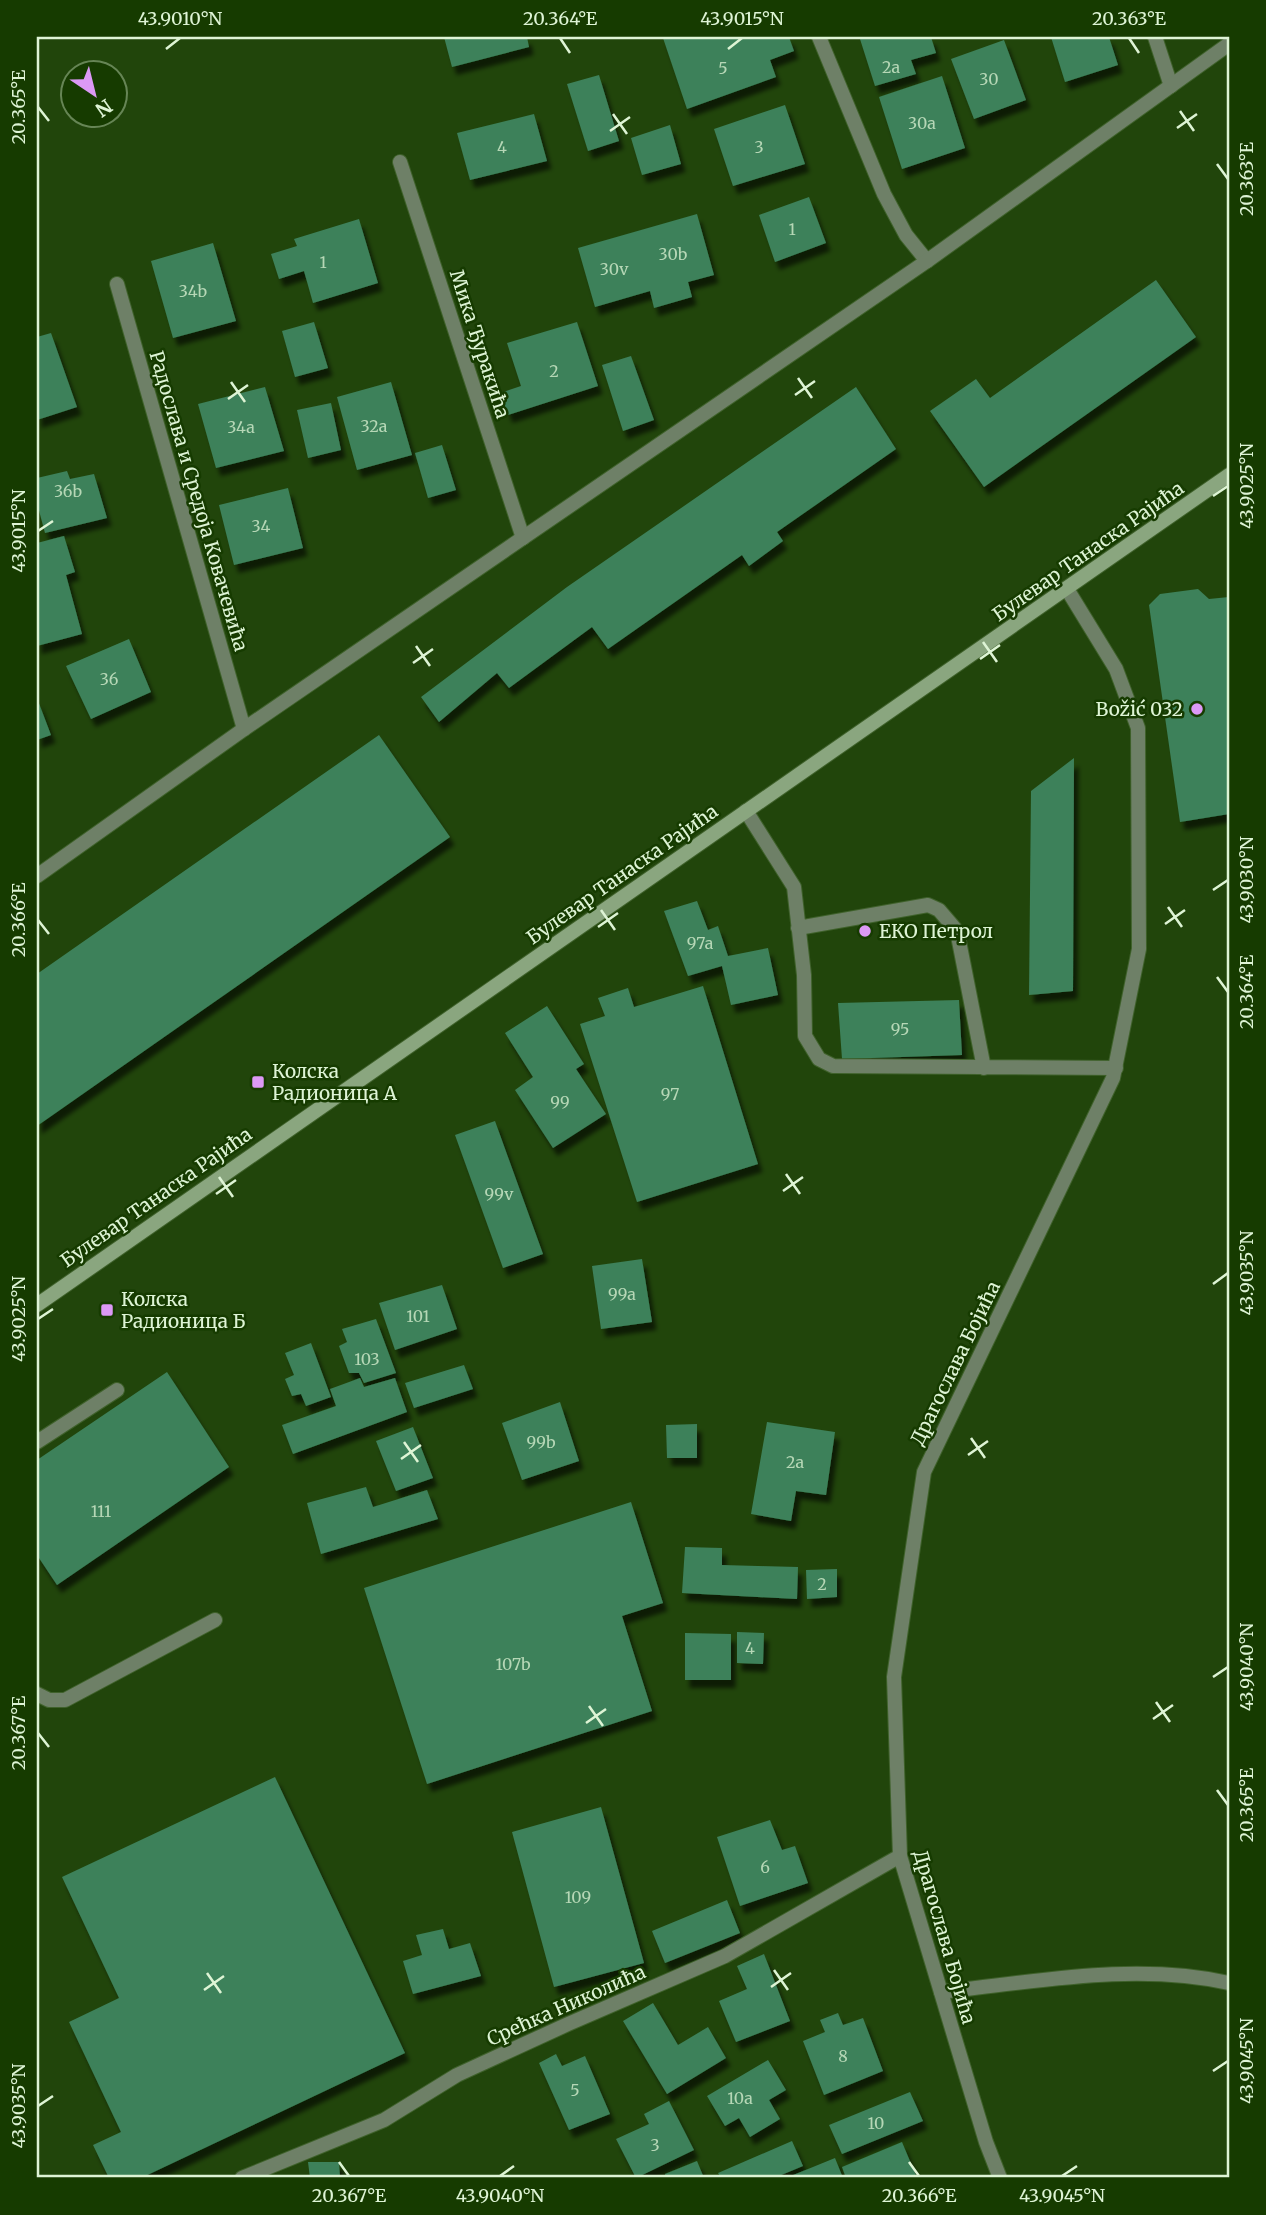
<svg xmlns="http://www.w3.org/2000/svg" width="1266" height="2215" font-family="Merriweather,serif">
<style>
.building{fill:#3d815a;filter:url(#shadow)}
.lines{fill:none;stroke-linecap:round;stroke-linejoin:round}
.service-casing{stroke:#3f612b;stroke-width:16}
.minor-casing{stroke:#3f612b;stroke-width:16}
.tertiary-casing{stroke:#3f612b;stroke-width:16}
.secondary-casing{stroke:#3f612b;stroke-width:16}
.service{stroke:#6e8067;stroke-width:14}
.minor{stroke:#6e8067;stroke-width:14}
.tertiary{stroke:#6e8067;stroke-width:14}
.secondary{stroke:#8aa67f;stroke-width:14}
.ticks{fill:none;stroke:#def4d5;stroke-width:2.5}
.poi-dot{fill:#dc99f5;stroke:#163b00;stroke-width:2.5}
.labels{text-anchor:middle;stroke-width:5;stroke-linejoin:round;paint-order:stroke}
.number-label{font-size:16px;fill:#b6d7b6}
.street-label{font-size:19px;fill:#def4d5;stroke:#163b00}
.poi-label{font-size:19px;fill:#def4d5;stroke:#163b00;text-anchor:start}
.neatline{fill:none;stroke:#def4d5;stroke-width:2.5}
.ticks-label{font-size:18px;text-anchor:middle;fill:#def4d5}
</style>
<defs>
<filter id="shadow"><feDropShadow dx="4.5" dy="8" stdDeviation="2" flood-color="#0009"/></filter>
</defs>
<rect width="100%" height="100%" fill="#21450b"/>
<!-- building -->
<path class="building" d="M444,37H527L529,47L452,67Z
M665,37H789L794,51L770,60L776,77L687,109L663,38Z
M867,37H931L936,53L911,60L916,74L875,86L860,39Z
M1051,37H1109L1118,65L1065,82Z
M1004,40L1026,100L974,119L951,59Z
M599,75L619,141L588,151L567,84Z
M942,76L965,148L902,169L879,97Z
M785,105L805,164L733,186L714,129Z
M534,114L547,161L470,180L457,133Z
M670,125L681,164L642,175L631,138Z
M809,197L826,243L775,262L759,215Z
M697,214L714,275L688,282L692,297L654,308L650,291L595,307L578,248Z
M359,219L378,283L313,303L304,271L279,279L271,254L297,246L294,239Z
M213,243L236,321L173,338L151,261Z
M1156,280L1196,337L984,487L930,411L976,379L990,398Z
M314,322L328,368L295,377L282,331Z
M577,322L598,386L508,415L500,393L521,386L507,343Z
M51,333L77,407L37,420V337Z
M631,356L654,420L623,431L602,365Z
M391,382L412,455L357,470L337,397Z
M265,387L284,451L216,468L198,404Z
M856,387L896,449L777,532L783,541L749,566L742,555L608,649L592,627L509,688L497,673L439,722L421,697L567,587Z
M331,403L341,450L308,458L297,410Z
M442,445L456,490L428,498L415,453Z
M67,471L70,479L94,474L107,518L45,533L37,503V478Z
M288,488L303,548L234,565L219,505Z
M64,536L75,572L66,575L82,634L37,646V543Z
M1198,589L1209,599L1229,597V814L1180,822L1149,605L1160,594Z
M129,639L151,692L91,719L66,666Z
M37,698L51,735L37,740Z
M379,735L450,837L37,1126V974Z
M1074,758L1073,991L1029,995L1031,791Z
M697,901L708,930L718,926L728,956L768,948L778,995L731,1005L722,966L688,976L664,911Z
M703,986L758,1164L637,1202L580,1024L605,1016L598,998L628,988L634,1007Z
M959,1000L962,1055L842,1059L838,1003Z
M547,1006L584,1064L576,1069L606,1114L553,1148L515,1090L533,1077L505,1033Z
M495,1121L543,1254L503,1268L455,1135Z
M642,1259L652,1322L601,1329L592,1266Z
M442,1285L457,1329L395,1350L379,1303Z
M376,1319L396,1373L364,1383L359,1373H349L339,1346L347,1342L342,1329Z
M311,1343L331,1397L306,1406L301,1394L292,1396L285,1379L294,1375L285,1353Z
M464,1365L473,1389L414,1408L405,1383Z
M167,1372L229,1467L57,1585L37,1555V1460Z
M360,1378L364,1387L395,1378L407,1412L293,1454L282,1425L336,1406L330,1389Z
M560,1402L579,1461L522,1480L502,1423Z
M767,1422L835,1432L826,1495L796,1491L791,1521L751,1514Z
M697,1424V1458H667L666,1425Z
M413,1427L433,1478L396,1491L376,1441Z
M366,1487L373,1507L427,1490L438,1519L321,1554L307,1503Z
M631,1502L663,1603L622,1616L652,1711L427,1784L364,1588Z
M685,1547L722,1548V1565L798,1567L797,1599L682,1593Z
M837,1569V1597L807,1599L806,1570Z
M737,1632L764,1633L763,1664L737,1663Z
M685,1633L731,1634V1680H685Z
M275,1777L405,2053L141,2178H109L93,2145L121,2132L69,2022L119,1998L62,1877Z
M601,1807L644,1963L554,1987L512,1832Z
M770,1820L782,1850L795,1846L808,1883L740,1906L717,1837Z
M727,1900L740,1933L665,1963L652,1931Z
M443,1929L449,1949L470,1943L481,1976L413,1994L403,1961L422,1955L416,1935Z
M764,1954L790,2021L736,2042L719,2001L747,1989L737,1966Z
M653,2003L678,2045L708,2027L726,2058L667,2094L623,2021Z
M838,2013L843,2025L863,2018L883,2071L824,2095L803,2041L825,2032L820,2020Z
M556,2054L562,2066L585,2056L610,2114L569,2130L539,2063Z
M768,2060L786,2090L769,2100L780,2119L750,2137L739,2118L725,2126L707,2096Z
M910,2092L923,2121L842,2154L829,2125Z
M669,2101L694,2150L636,2178L616,2139L649,2124L644,2114Z
M792,2141L803,2166L774,2178H721L718,2173Z
M902,2142L917,2178H846L842,2167Z
M835,2158L843,2178H786Z
M697,2161L704,2178H666L665,2174Z
M308,2162H339L340,2178H310Z"/>
<g class="lines">
<!-- service casing -->
<g class="service-casing">
<path id="service" d="M746,811L794,887L804,975L805,1036L819,1059L833,1066L1116,1068
M798,928L928,905L939,910L957,931L984,1068
M37,1442L117,1390
M37,1694L49,1700H65L215,1620
M941,1992C1035,1982 1135,1962 1229,1983"/>
</g>
<!-- minor casing -->
<g class="minor-casing">
<path id="minor" d="M819,37L884,194L906,235L927,261
M1155,37L1171,86
M400,162L523,538
M117,284L244,729
M242,2178L384,2120L457,2075L568,2024L725,1956L900,1856
M1000,2178L986,2142L900,1856L894,1677L924,1472L1113,1078L1139,949L1138,728L1116,669L1067,589"/>
</g>
<!-- tertiary casing -->
<g class="tertiary-casing">
<path id="tertiary" d="M37,876L244,729L927,261L1229,44"/>
</g>
<!-- secondary casing -->
<g class="secondary-casing">
<path id="secondary" d="M37,1305L1229,475"/>
</g>
<!-- service -->
<use href="#service" class="service"/>
<!-- minor -->
<use href="#minor" class="minor"/>
<!-- tertiary -->
<use href="#tertiary" class="tertiary"/>
<!-- secondary -->
<use href="#secondary" class="secondary"/>
</g>
<!-- ticks -->
<path class="ticks" d="M560,38L570,53M1129,38L1139,53M166,49L180,38M728,49L742,38M38,107L49,121M1180,111L1194,131M613,114L627,134M1177,128L1197,114M610,131L630,117M1217,164L1228,179M798,378L812,398M231,382L245,402M795,395L815,381M228,399L248,385M1213,496L1228,486M38,531L53,521M983,642L997,662M416,646L430,666M980,659L1000,645M413,663L433,649M1213,890L1228,880M1168,907L1182,927M601,910L615,930M38,920L49,934M1165,924L1185,910M598,927L618,913M1217,977L1228,992M786,1174L800,1194M219,1177L233,1197M783,1191L803,1177M216,1194L236,1180M1213,1284L1228,1273M38,1319L53,1309M971,1438L985,1458M404,1442L418,1462M968,1455L988,1441M401,1459L421,1445M1213,1677L1228,1667M1156,1702L1170,1722M589,1706L603,1726M1153,1719L1173,1705M586,1723L606,1709M38,1733L49,1747M1217,1790L1228,1805M774,1970L788,1990M207,1973L221,1993M771,1987L791,1973M204,1990L224,1976M1213,2071L1228,2061M38,2106L53,2096M339,2162L349,2176M909,2162L919,2176M500,2176L514,2166M1062,2176L1077,2166"/>
<!-- markers -->
<g class="poi-dot">
<circle cx="1197" cy="709" r="7"/>
<circle cx="865" cy="931" r="7"/>
<rect x="251" y="1075" width="14" height="14" rx="3.5"/>
<rect x="100" y="1303" width="14" height="14" rx="3.5"/>
</g>
<g class="labels">
<!-- number labels -->
<g class="number-label">
<text x="891" y="73">2a</text>
<text x="723" y="74">5</text>
<text x="989" y="85">30</text>
<text x="922" y="129">30a</text>
<text x="502" y="153">4</text>
<text x="759" y="153">3</text>
<text x="792" y="235">1</text>
<text x="673" y="260">30b</text>
<text x="323" y="268">1</text>
<text x="614" y="275">30v</text>
<text x="193" y="297">34b</text>
<text x="554" y="377">2</text>
<text x="374" y="432">32a</text>
<text x="241" y="433">34a</text>
<text x="68" y="497">36b</text>
<text x="261" y="532">34</text>
<text x="109" y="685">36</text>
<text x="700" y="949">97a</text>
<text x="900" y="1035">95</text>
<text x="670" y="1100">97</text>
<text x="560" y="1108">99</text>
<text x="499" y="1200">99v</text>
<text x="622" y="1300">99a</text>
<text x="418" y="1322">101</text>
<text x="367" y="1365">103</text>
<text x="541" y="1448">99b</text>
<text x="795" y="1468">2a</text>
<text x="101" y="1517">111</text>
<text x="822" y="1590">2</text>
<text x="750" y="1654">4</text>
<text x="513" y="1670">107b</text>
<text x="765" y="1873">6</text>
<text x="578" y="1903">109</text>
<text x="843" y="2062">8</text>
<text x="575" y="2096">5</text>
<text x="740" y="2104">10a</text>
<text x="876" y="2129">10</text>
<text x="655" y="2151">3</text>
</g>
<!-- street labels -->
<g class="street-label">
<text transform="translate(480 344) rotate(72)" y="7">Мика Ђуракића</text>
<text transform="translate(199 501) rotate(74)" y="7">Радослава и Средоја Ковачевића</text>
<text transform="translate(1088 551) rotate(-35)" y="7">Булевар Танаска Рајића</text>
<text transform="translate(622 874) rotate(-35)" y="7">Булевар Танаска Рајића</text>
<text transform="translate(156 1197) rotate(-35)" y="7">Булевар Танаска Рајића</text>
<text transform="translate(955 1363) rotate(-64)" y="7">Драгослава Бојића</text>
<text transform="translate(945 1937) rotate(74)" y="7">Драгослава Бојића</text>
<text transform="translate(566 2005) rotate(-24)" y="7">Срећка Николића</text>
</g>
<!-- poi labels -->
<g class="poi-label">
<text x="1183" y="716" text-anchor="end">Božić 032</text>
<text x="879" y="938">ЕКО Петрол</text>
<text x="272" y="1078">Колска<tspan x="272" dy="22">Радионица А</tspan></text>
<text x="121" y="1306">Колска<tspan x="121" dy="22">Радионица Б</tspan></text>
</g>
</g>
<!-- border -->
<rect width="1266" height="2215" fill="none" stroke="#163b00" stroke-width="77"/>
<!-- north arrow -->
<g transform="translate(94 94) rotate(145)"><circle r="33" fill="#163b00" stroke="#668555" stroke-width="2"/>
<path d="M0-5L12 26L0 18L-12 26Z" fill="#dc99f5"/>
<text y="-10" font-size="19" font-weight="bold" text-anchor="middle" fill="#def4d5">N</text>
</g>
<rect x="38" y="38" width="1190" height="2138" class="neatline"/>
<g class="ticks-label">
<text x="180" y="25">43.9010°N</text>
<text x="560" y="25">20.364°E</text>
<text x="742" y="25">43.9015°N</text>
<text x="1129" y="25">20.363°E</text>
<text transform="translate(19 107) rotate(-90)" y="6">20.365°E</text>
<text transform="translate(1247 179) rotate(-90)" y="6">20.363°E</text>
<text transform="translate(1247 486) rotate(-90)" y="6">43.9025°N</text>
<text transform="translate(19 531) rotate(-90)" y="6">43.9015°N</text>
<text transform="translate(1247 880) rotate(-90)" y="6">43.9030°N</text>
<text transform="translate(19 920) rotate(-90)" y="6">20.366°E</text>
<text transform="translate(1247 992) rotate(-90)" y="6">20.364°E</text>
<text transform="translate(1247 1273) rotate(-90)" y="6">43.9035°N</text>
<text transform="translate(19 1319) rotate(-90)" y="6">43.9025°N</text>
<text transform="translate(1247 1667) rotate(-90)" y="6">43.9040°N</text>
<text transform="translate(19 1733) rotate(-90)" y="6">20.367°E</text>
<text transform="translate(1247 1805) rotate(-90)" y="6">20.365°E</text>
<text transform="translate(1247 2061) rotate(-90)" y="6">43.9045°N</text>
<text transform="translate(19 2106) rotate(-90)" y="6">43.9035°N</text>
<text x="349" y="2202">20.367°E</text>
<text x="500" y="2202">43.9040°N</text>
<text x="919" y="2202">20.366°E</text>
<text x="1062" y="2202">43.9045°N</text>
</g>
</svg>
